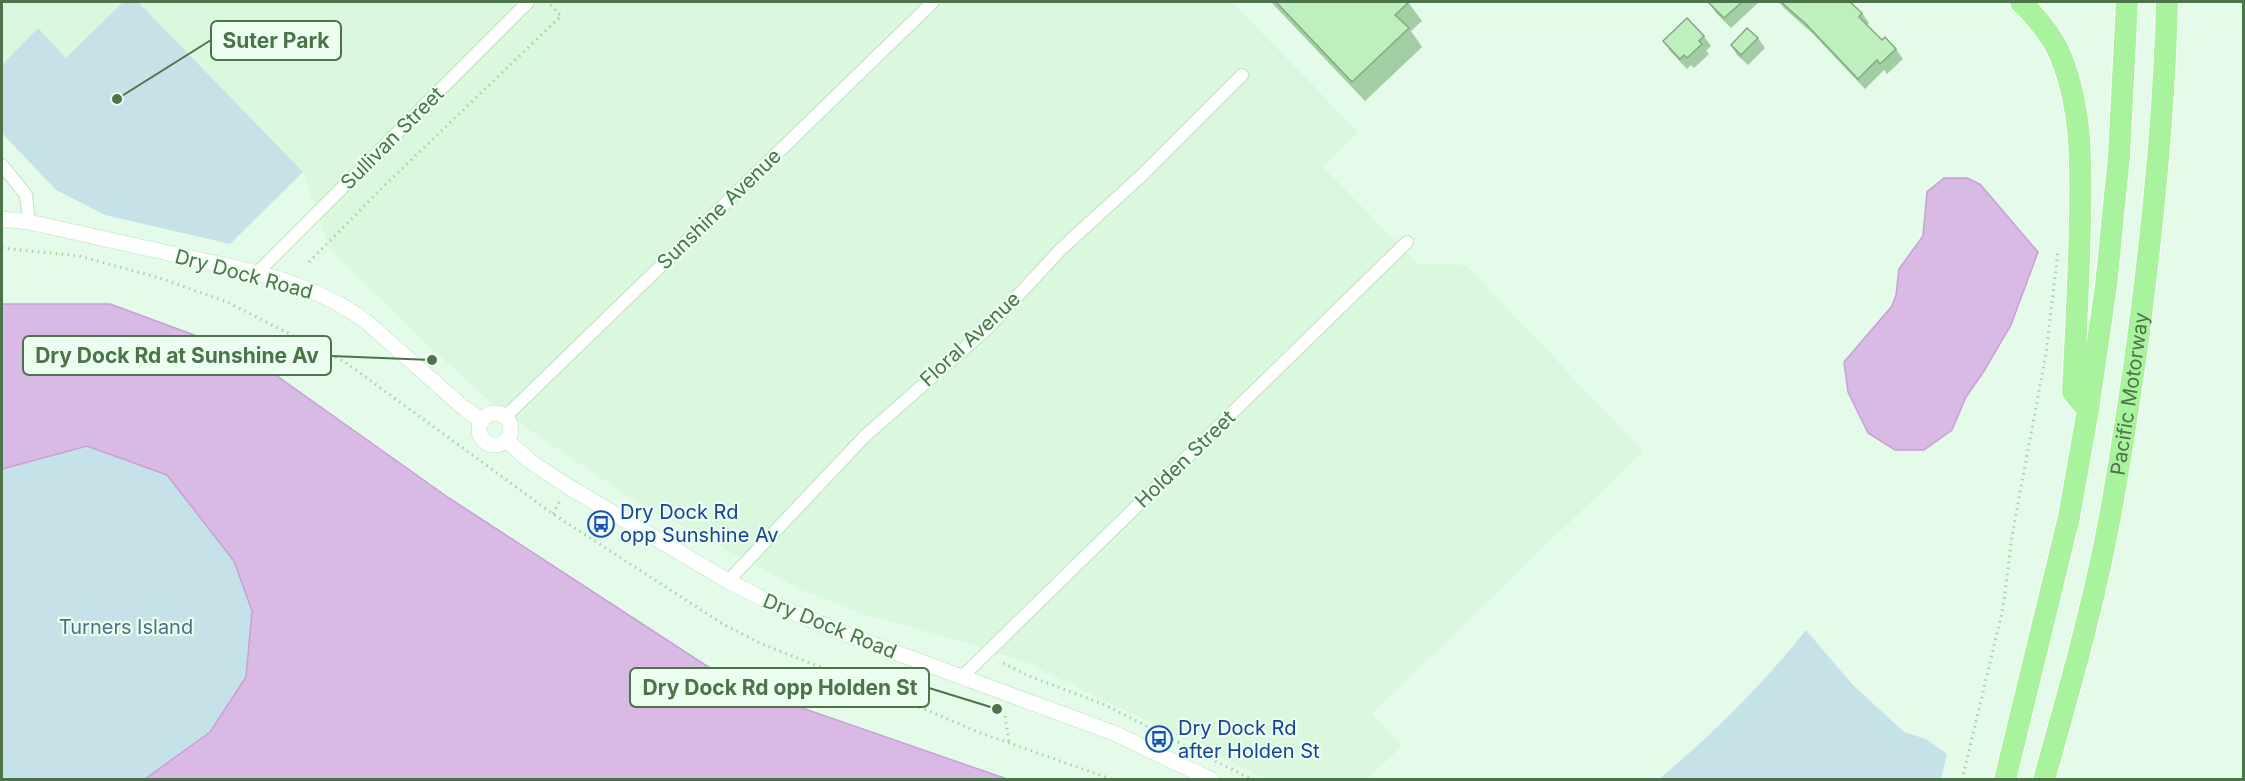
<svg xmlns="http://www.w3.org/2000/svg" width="2245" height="781" font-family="Inter,sans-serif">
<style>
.residential{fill:#d9f8de}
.green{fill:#c4e2e8}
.water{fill:#d9bae4;stroke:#c8a0d6;stroke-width:1.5}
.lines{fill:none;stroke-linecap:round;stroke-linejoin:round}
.minor-casing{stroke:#c0e0c3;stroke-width:14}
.tertiary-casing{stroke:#c0e0c3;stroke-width:16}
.motorway-casing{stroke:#fff;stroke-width:24}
.path{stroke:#a1d5a0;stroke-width:3;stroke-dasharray:1.5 4.5;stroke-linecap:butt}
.minor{stroke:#fff;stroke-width:12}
.tertiary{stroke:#fff;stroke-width:15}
.motorway{stroke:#aaf39e;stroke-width:22}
.wall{fill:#a3cea3}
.building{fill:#bef0bd;stroke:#85a884;stroke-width:1.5}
.labels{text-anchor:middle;stroke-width:4.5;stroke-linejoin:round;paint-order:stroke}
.street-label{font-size:20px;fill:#4d734b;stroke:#ebfeef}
.transit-label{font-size:20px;fill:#164399;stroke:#ebfeef;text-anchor:start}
.park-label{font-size:20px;fill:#497284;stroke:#ebfeef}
.leader{fill:none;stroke:#4d734b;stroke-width:2}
.callout-dot{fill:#4d734b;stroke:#ebfeef;stroke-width:2}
.callout{fill:#ebfeef;stroke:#4d734b;stroke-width:2}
.callout-label{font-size:21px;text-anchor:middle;font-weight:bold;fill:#4d734b}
</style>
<rect width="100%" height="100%" fill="#e5fbe9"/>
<!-- residential -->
<path class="residential" d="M2,2H123L66,59L38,29L2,65Z
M138,2H1231L1359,132L1323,167L1419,264L1466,265L1643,451L1372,714L1402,746L1368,779H1266L1023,661L957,640L863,614L801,590L631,498L535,434L487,399L432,349L330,250L303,172Z"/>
<!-- green -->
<path class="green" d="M123,2H138L303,172L230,244L105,215L56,190L2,133V65L38,28L66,58Z
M87,446L167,475L234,561L252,611L246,677L210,731L145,779L2,780V469Z
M1806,630L1851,683L1904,732L1926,739L1947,754L1941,779H1659C1713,734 1762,685 1806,630Z"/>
<!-- water -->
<path class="water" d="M1944,178H1967L1980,184L2038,252L2011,325L1984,371L1966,397L1952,430L1924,450H1895L1868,433L1848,392L1844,362L1892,306L1896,295L1899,269L1923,236L1927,192Z
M110,304L246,354L449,498L736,685L1007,779H145L210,732L246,677L252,611L234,561L167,475L87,446L2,469V304Z"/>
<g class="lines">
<!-- minor casing -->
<g class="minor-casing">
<path id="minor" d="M2,165L26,195L29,222
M256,274L528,2
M505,417L933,2
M728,581L865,436L989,327L1061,249L1141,176L1242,75
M962,677L1407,242"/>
</g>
<!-- tertiary casing -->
<g class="tertiary-casing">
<path id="tertiary" d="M2,219L29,222C78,233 128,244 177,255C242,269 315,281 369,324L465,409L482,421
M479 429a16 16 0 1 1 32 0a16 16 0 1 1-32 0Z
M506,440L531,462L569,487L728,581L775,605L848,635L1114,733L1212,780"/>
</g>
<!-- motorway casing -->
<g class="motorway-casing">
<g id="motorway">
<path d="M2021,2C2036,17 2053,36 2061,57C2082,109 2081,163 2080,218C2079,276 2076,334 2073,392L2088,410"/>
<path d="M2005,780L2069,517L2088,410L2106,286L2119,156L2127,2"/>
<path id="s1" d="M2044,780C2066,701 2089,622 2105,542C2117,484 2125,426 2134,368C2151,246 2164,124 2167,2"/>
</g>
</g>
<!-- path -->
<path class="path" d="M2,248L79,256L163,279L227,302L345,362L553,514L723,624L762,644L891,695L978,732L1114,780
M309,262L382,188L561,16L548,2
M553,514L560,501
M1003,663L1029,676L1103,704L1253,780
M1005,716L1009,742
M1962,780L2003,608L2012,536L2046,353L2058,251"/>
<!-- minor -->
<use href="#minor" class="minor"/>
<!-- tertiary -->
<use href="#tertiary" class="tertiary"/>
<!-- motorway -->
<use href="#motorway" class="motorway"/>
</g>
<!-- wall -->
<path class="wall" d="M1271,2H1408L1422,21L1411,31L1422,47L1365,101Z
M1711,2H1759L1731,28L1716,13L1709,3Z
M1779,2H1850L1862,13L1869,23L1867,25L1882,40L1896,49L1903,59L1887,74L1884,70L1865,89L1813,34L1784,8Z
M1704,36L1711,46L1706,51L1709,54L1694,68L1691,65L1687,69L1670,51L1663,41Z
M1758,38L1765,48L1748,65L1737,55L1731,45Z"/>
<!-- building -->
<path class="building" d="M1276,2H1409L1395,15L1409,28L1352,82Z
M1711,2H1742L1724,18L1709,3Z
M1781,2H1850L1862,13L1859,17L1882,40L1885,37L1896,49L1880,64L1877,60L1858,79L1806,24Z
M1687,18L1704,36L1699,41L1702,44L1687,58L1684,55L1680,59L1663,41Z
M1747,28L1758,38L1741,55L1731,45Z"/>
<!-- icons -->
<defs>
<g id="bus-ring" transform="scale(1.35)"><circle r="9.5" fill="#ebfeef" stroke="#1a4fb4" stroke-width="1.5"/><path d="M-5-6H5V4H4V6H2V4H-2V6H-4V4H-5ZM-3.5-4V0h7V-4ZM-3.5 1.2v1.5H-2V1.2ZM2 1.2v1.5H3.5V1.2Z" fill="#1a4fb4"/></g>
</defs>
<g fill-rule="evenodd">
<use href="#bus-ring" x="601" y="524"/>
<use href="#bus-ring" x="1159" y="739"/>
</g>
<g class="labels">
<!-- street labels -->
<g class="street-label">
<text transform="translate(392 138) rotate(-45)" y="7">Sullivan Street</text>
<text transform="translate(719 209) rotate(-44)" y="7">Sunshine Avenue</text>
<text transform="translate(244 274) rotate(15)" y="7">Dry Dock Road</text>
<text transform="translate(970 339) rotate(-43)" y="7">Floral Avenue</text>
<text dy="7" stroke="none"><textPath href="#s1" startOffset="396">Pacific Motorway</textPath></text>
<text transform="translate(1185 459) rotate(-44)" y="7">Holden Street</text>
<text transform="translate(830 626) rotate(22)" y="7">Dry Dock Road</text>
</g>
<!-- transit labels -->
<g class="transit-label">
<text x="620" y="519">Dry Dock Rd<tspan x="620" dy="23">opp Sunshine Av</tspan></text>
<text x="1178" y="735">Dry Dock Rd<tspan x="1178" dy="23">after Holden St</tspan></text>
</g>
<!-- park labels -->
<g class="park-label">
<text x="126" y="634">Turners Island</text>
</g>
</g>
<!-- callouts -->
<path class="leader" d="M117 99L211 40M432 360L331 356M997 709L929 688"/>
<g class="callout-dot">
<circle cx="117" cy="99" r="6"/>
<circle cx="432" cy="360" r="6"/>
<circle cx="997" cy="709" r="6"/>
</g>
<g class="callout">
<rect x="211" y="21" width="130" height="39" rx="6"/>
<rect x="23" y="336" width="308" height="39" rx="6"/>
<rect x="630" y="668" width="299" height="39" rx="6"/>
</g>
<g class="callout-label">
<text x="276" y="48">Suter Park</text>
<text x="177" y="363">Dry Dock Rd at Sunshine Av</text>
<text x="780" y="695">Dry Dock Rd opp Holden St</text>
</g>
<!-- border -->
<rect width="2245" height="781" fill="none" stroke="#4d734b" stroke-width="6"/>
</svg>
